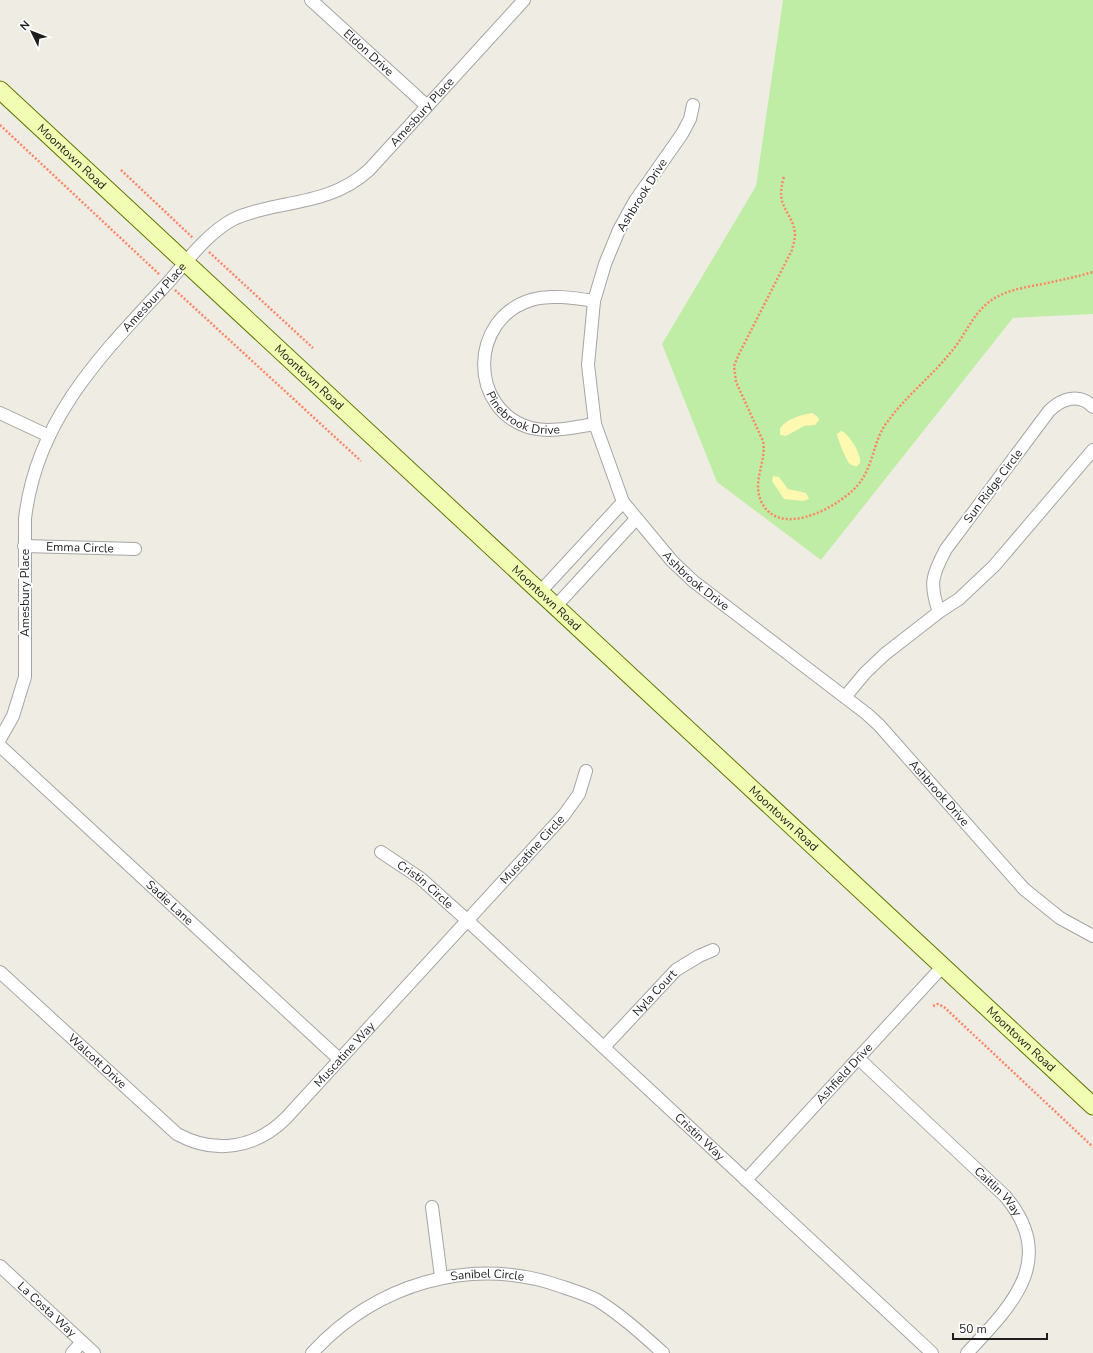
<svg xmlns="http://www.w3.org/2000/svg" width="1093" height="1353" font-family="'Nunito Sans',sans-serif">
<style>
.grass{fill:#c0eda5}
.sand{fill:#fff8b1}
.lines{fill:none;stroke-linecap:round;stroke-linejoin:round}
.street-casing{stroke:#a5a5a5;stroke-width:14}
.secondary-casing{stroke:#5e7900;stroke-width:19}
.path{stroke:#ff8664;stroke-width:2.5;stroke-dasharray:2 2;stroke-linecap:butt}
.street{stroke:#fff;stroke-width:12}
.secondary{stroke:#f1fdb3;stroke-width:17}
.labels{text-anchor:middle;stroke-width:4;stroke-linejoin:round;paint-order:stroke}
.street-label{font-size:12px;fill:#1e1e1e;stroke:#fff}
</style>
<rect width="100%" height="100%" fill="#efede3"/>
<!-- grass -->
<path class="grass" d="M783,0H1093V314L1013,318L821,560L717,482L662,344L756,186Z"/>
<!-- sand -->
<path class="sand" d="M812,413L818,417L819,420L815,425L804,426L786,436L780,435V429C785,419 802,415 812,413Z
M841,431C849,433 862,455 860,463L857,466C854,466 853,466 850,464C847,462 837,438 837,434Z
M773,476L779,477L788,489L806,493L809,499L803,501L784,499L772,481Z"/>
<g class="lines">
<!-- street casing -->
<g class="street-casing">
<g id="street">
<path id="s1" d="M311,0L427,106"/>
<path id="s2" d="M693,105L690,119L682,134L635,201L619,230L605,264L594,301L588,365L595,424L623,502L672,561L693,581L867,714L879,725L1024,889L1060,918L1093,936"/>
<path id="s3" d="M594,301C575,298 550,294 531,300C469,319 468,410 531,428C551,433 575,427 595,424"/>
<path d="M1093,407C1079,392 1061,399 1049,411L946,549C932,575 929,584 939,612L959,599L994,566L1093,450"/>
<path d="M0,413L49,436"/>
<path id="s4" d="M24,546L135,549"/>
<path d="M540,592L623,502"/>
<path d="M556,606L636,519"/>
<path d="M845,697L865,673L885,654L939,612"/>
<path id="s5" d="M0,739L13,716L25,677V519C36,420 101,355 165,286C185,264 205,235 232,220C243,214 256,211 269,208C306,200 339,197 369,170L524,0"/>
<path id="s6" d="M0,746L339,1059"/>
<path id="s7" d="M381,852L420,878L468,921L932,1353"/>
<path id="s8" d="M0,972L177,1134C215,1155 256,1148 286,1118L564,815L579,794L586,771"/>
<path id="s9" d="M604,1047L676,970L699,956L713,950"/>
<path id="s10" d="M859,1059L1005,1196C1059,1260 1011,1306 967,1353"/>
<path id="s11" d="M746,1180L943,966"/>
<path d="M432,1207L441,1277"/>
<path id="s12" d="M0,1266L94,1353"/>
<path d="M72,1353L82,1342"/>
<path id="s13" d="M312,1353C376,1284 470,1255 560,1286C572,1290 585,1294 597,1300C621,1315 642,1334 663,1353"/>
</g>
</g>
<!-- secondary casing -->
<g class="secondary-casing">
<g id="secondary">
<path id="s14" d="M0,90L1093,1106"/>
</g>
</g>
<!-- path -->
<path class="path" d="M0,125L160,275
M121,170L193,238
M784,177C774,208 793,211 795,234C795,240 793,245 792,250L738,356L734,366L736,382L763,441C767,462 751,482 762,503C781,540 844,505 861,481C874,462 874,438 888,421C906,396 932,376 951,352C965,336 972,315 989,302C1007,288 1031,287 1052,282C1066,279 1079,276 1093,272
M209,252L313,348
M175,290L361,461
M933,1006L938,1004L944,1007L1093,1147"/>
<!-- street -->
<use href="#street" class="street"/>
<!-- secondary -->
<use href="#secondary" class="secondary"/>
</g>
<g class="labels">
<!-- street labels -->
<g class="street-label">
<text dy="4" stroke="none"><textPath href="#s1" startOffset="78">Eldon Drive</textPath></text>
<text dy="4" stroke="none"><textPath href="#s5" startOffset="823">Amesbury Place</textPath></text>
<text dy="4" stroke="none"><textPath href="#s14" startOffset="98">Moontown Road</textPath></text>
<text transform="translate(642 195) rotate(-58)" y="4">Ashbrook Drive</text>
<text dy="4" stroke="none"><textPath href="#s5" startOffset="487">Amesbury Place</textPath></text>
<text dy="4" stroke="none"><textPath href="#s14" startOffset="422">Moontown Road</textPath></text>
<text dy="4" stroke="none"><textPath href="#s3" startOffset="220">Pinebrook Drive</textPath></text>
<text transform="translate(993 486) rotate(-53)" y="4">Sun Ridge Circle</text>
<text dy="4" stroke="none"><textPath href="#s4" startOffset="56">Emma Circle</textPath></text>
<text dy="4" stroke="none"><textPath href="#s2" startOffset="536">Ashbrook Drive</textPath></text>
<text transform="translate(25 593) rotate(-90)" y="4">Amesbury Place</text>
<text dy="4" stroke="none"><textPath href="#s14" startOffset="746">Moontown Road</textPath></text>
<text dy="4" stroke="none"><textPath href="#s2" startOffset="860">Ashbrook Drive</textPath></text>
<text dy="4" stroke="none"><textPath href="#s14" startOffset="1070">Moontown Road</textPath></text>
<text dy="4" stroke="none"><textPath href="#s8" startOffset="723">Muscatine Circle</textPath></text>
<text dy="4" stroke="none"><textPath href="#s7" startOffset="55">Cristin Circle</textPath></text>
<text dy="4" stroke="none"><textPath href="#s6" startOffset="231">Sadie Lane</textPath></text>
<text dy="4" stroke="none"><textPath href="#s9" startOffset="74">Nyla Court</textPath></text>
<text dy="4" stroke="none"><textPath href="#s14" startOffset="1394">Moontown Road</textPath></text>
<text dy="4" stroke="none"><textPath href="#s8" startOffset="445">Muscatine Way</textPath></text>
<text dy="4" stroke="none"><textPath href="#s8" startOffset="132">Walcott Drive</textPath></text>
<text dy="4" stroke="none"><textPath href="#s11" startOffset="145">Ashfield Drive</textPath></text>
<text dy="4" stroke="none"><textPath href="#s7" startOffset="428">Cristin Way</textPath></text>
<text dy="4" stroke="none"><textPath href="#s10" startOffset="192">Caitlin Way</textPath></text>
<text dy="4" stroke="none"><textPath href="#s13" startOffset="198">Sanibel Circle</textPath></text>
<text dy="4" stroke="none"><textPath href="#s12" startOffset="64">La Costa Way</textPath></text>
</g>
</g>
<!-- north arrow -->
<g transform="translate(32 32) rotate(313)" stroke="#ffffff" stroke-width="3" paint-order="stroke">
<path d="M0-3L7 15L0 10L-7 15Z" fill="#1e1e1e"/>
<text y="-6" font-size="11" font-weight="bold" text-anchor="middle" fill="#1e1e1e">N</text>
</g>
<!-- scale -->
<path d="M953 1333v6h94v-6" fill="none" stroke="#1e1e1e" stroke-width="2"/>
<text x="959" y="1333" font-size="12" fill="#1e1e1e" stroke="#ffffff" stroke-width="3" paint-order="stroke">50 m</text>
</svg>
